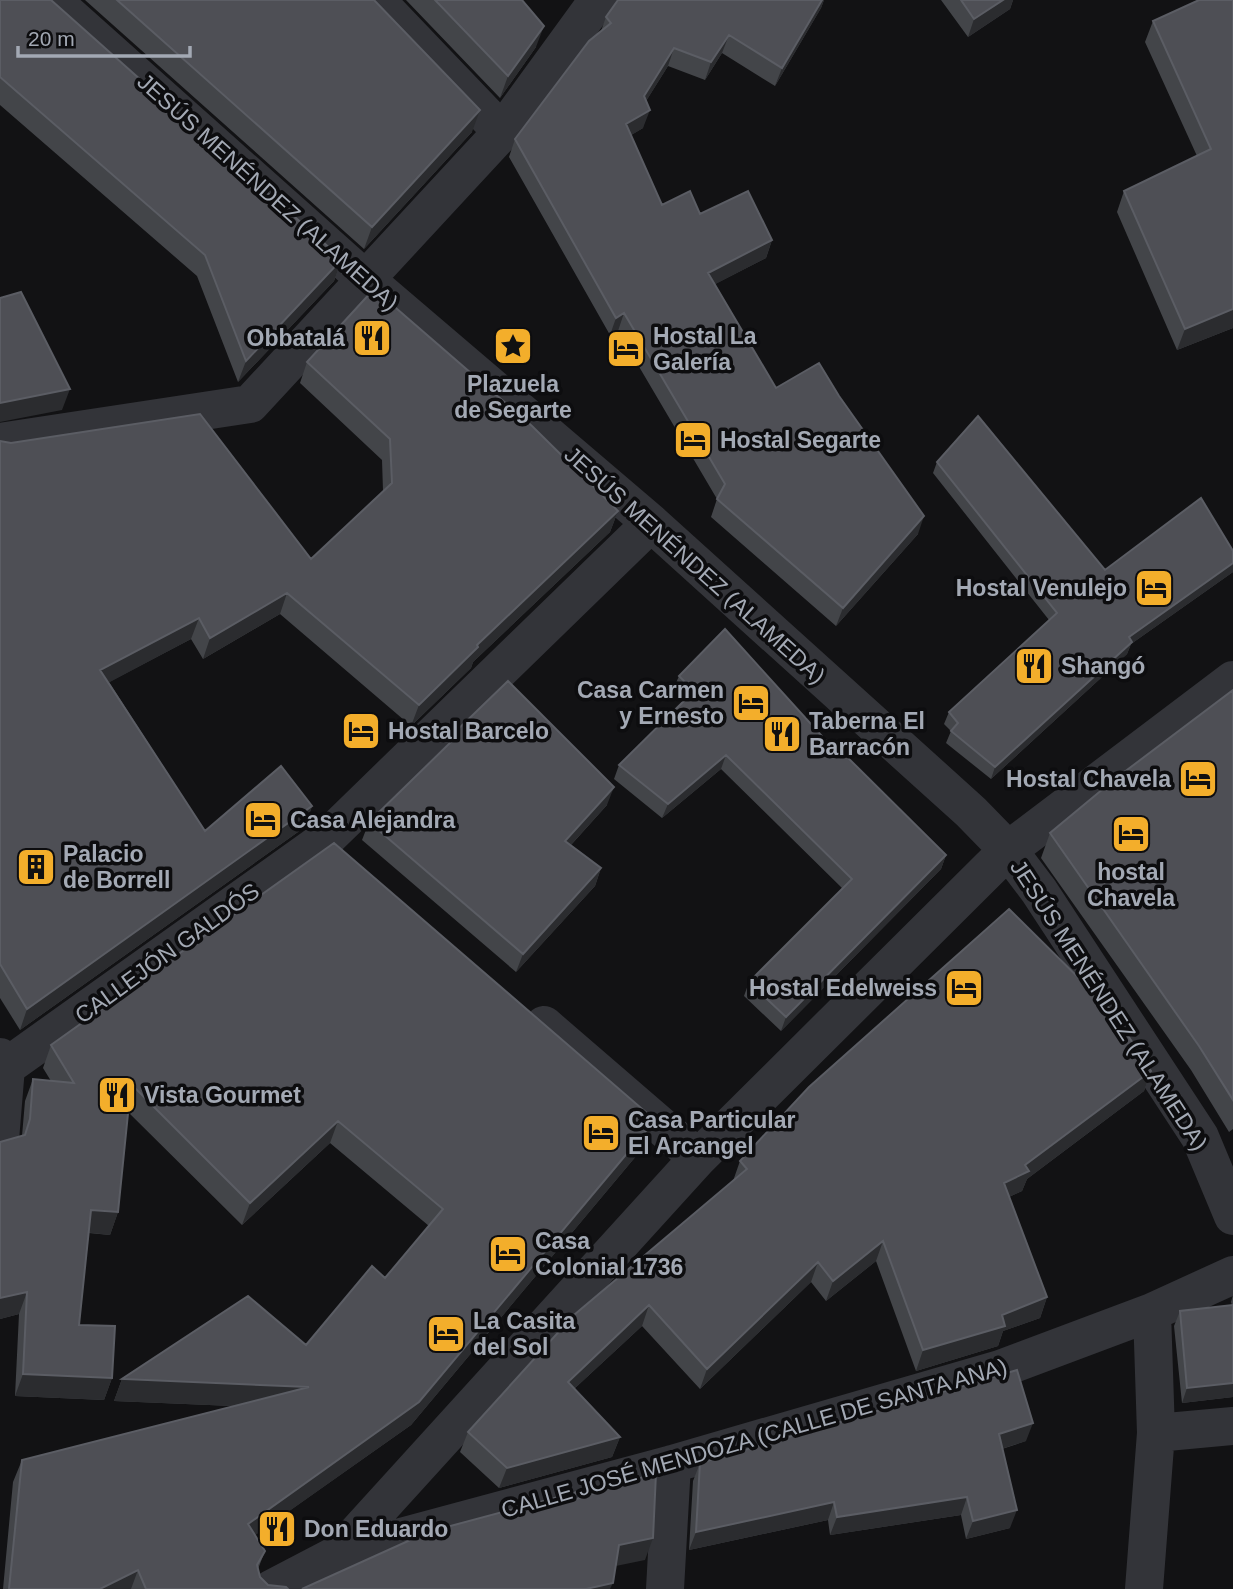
<svg xmlns="http://www.w3.org/2000/svg" width="1233" height="1589" font-family="Helvetica,sans-serif">
<style>
.lines{fill:none;stroke-linecap:round;stroke-linejoin:round}
.minor{stroke:#333439;stroke-width:38}
.wall{fill:#434549}
.shaded-wall{fill:#2b2c2f}
.building{fill:#4e4f55;stroke:#5b5d64;stroke-width:2}
.labels{text-anchor:middle;stroke-width:7;stroke-linejoin:round;paint-order:stroke}
.street-label{font-size:23px;fill:#a3a9b4;stroke:#0d0d0f}
.poi-label{font-size:23px;font-weight:bold;fill:#a3a9b4;stroke:#0d0d0f;text-anchor:start}
</style>
<rect width="100%" height="100%" fill="#121214"/>
<g class="lines">
<!-- minor -->
<path class="minor" d="M52,0L365,279L651,523L971,812L1008,850L1039,891L1200,1137L1233,1216
M376,0L502,132
M0,442L250,404L502,132L598,0
M544,1025L698,1158
M0,1057L6,1067L0,1140
M6,1067L327,838L651,523
M1156,1433L1233,1426
M338,1554L698,1158L1008,850L1233,680
M271,1589L338,1554L672,1464L1000,1369L1152,1312L1233,1275
M665,1589L672,1464
M1144,1589L1156,1433L1152,1312"/>
</g>
<!-- wall -->
<path class="wall" d="M0,0L342,259L334,281L238,382L197,276L0,105Z
M85,0H374L472,132L364,249Z
M406,0H522L536,47L500,98Z
M618,0H824L821,8L775,86L722,53L705,80L668,66L646,101L643,128L631,135L662,205L700,214L772,240L766,258L715,284L776,388L918,534L836,626L711,517L717,499L618,331L610,335L509,157L515,139L601,31L606,17Z
M941,0H1013L1010,9L968,37Z
M1199,0L1233,328L1177,350L1117,212L1124,191L1197,156L1145,42L1153,21Z
M307,362L618,511L610,532L473,662L471,668L411,726L280,614L203,659L191,639L109,682L205,831L312,806L305,827L20,1030L0,998V441L311,559L383,491L382,460L300,383Z
M937,462L1105,570L1233,551V572L1131,644L1127,654L991,779L946,743L951,731L944,724L949,712L1049,620L933,473Z
M679,676L829,744L946,855L941,869L781,1031L744,996L749,982L843,889L721,769L662,818L614,779L619,765L684,701L673,690Z
M1233,690V1129L1229,1132L1191,1070L1041,858L1050,833Z
M451,736L607,805L571,845L601,868L595,886L516,972L362,840L369,822L448,745Z
M51,1045L655,1120L647,1143L411,1425L255,1535L265,1551L258,1569L260,1577L268,1585L288,1589H3L13,1482L22,1460L233,1406L114,1401L122,1379L306,1345L385,1278L429,1226L330,1143L242,1225L128,1112L118,1212L110,1235L89,1233L79,1325L112,1378L104,1400L15,1396L19,1314L0,1319V1142L22,1136L25,1101L33,1079L51,1081L43,1068Z
M1151,1071L1144,1091L1027,1179L1022,1191L1009,1197L1047,1297L1040,1318L1003,1331L998,1346L916,1371L876,1261L826,1301L811,1282L700,1389L642,1326L574,1389L620,1437L612,1457L499,1488L460,1452L468,1432L733,1181L740,1161Z
M1233,1295V1397L1182,1403L1174,1326L1180,1311L1232,1305L1231,1302Z
M1026,1441L1002,1449L1010,1528L966,1539L961,1515L830,1535L828,1520L689,1550L693,1481L700,1463Z"/>
<!-- shaded-wall -->
<path class="shaded-wall" d="M822,0H824L821,8L775,86L782,68Z
M1003,0H1013L1010,9L968,37L974,19Z
M544,26L536,47L500,98L508,76Z
M729,35L722,53L705,80L711,62Z
M674,48L668,66L638,114L644,96Z
M480,110L472,132L364,249L372,227Z
M650,110L643,128L620,142L626,124Z
M772,240L766,258L702,291L708,273Z
M342,259L334,281L238,382L246,361Z
M1233,309V328L1177,350L1185,329Z
M624,313L618,331L610,335L616,318Z
M70,389L62,410L0,422V403Z
M618,511L610,532L473,662L471,668L411,726L419,705L477,645Z
M924,516L918,534L836,626L843,608Z
M1233,563V572L1131,644L1127,654L991,779L995,767L1129,637Z
M287,593L280,614L203,659L210,638Z
M199,618L191,639L93,691L100,670Z
M726,755L721,769L662,818L668,804Z
M614,787L607,805L558,859L565,841Z
M312,806L305,827L20,1030L27,1009Z
M946,855L941,869L781,1031L786,1017Z
M601,868L595,886L516,972L523,954Z
M1151,1071L1144,1091L1027,1179L1022,1191L996,1203L1004,1183L1025,1165Z
M655,1120L647,1143L411,1425L240,1546L248,1524Z
M338,1121L330,1143L242,1225L250,1203Z
M91,1210L118,1212L110,1235L83,1232Z
M883,1241L876,1261L826,1301L833,1281Z
M818,1262L811,1282L700,1389L707,1369Z
M27,1292L19,1314L0,1319V1298Z
M1047,1297L1040,1318L1003,1331L998,1346L916,1371L923,1350L1002,1315Z
M649,1305L642,1326L560,1402L568,1382Z
M23,1374L112,1378L104,1400L15,1396Z
M122,1379L309,1387L301,1409L114,1401Z
M1233,1383V1397L1182,1403L1187,1388Z
M1033,1423L1026,1441L992,1452L999,1434Z
M620,1437L612,1457L499,1488L507,1468Z
M967,1497L961,1515L830,1535L837,1517Z
M834,1502L828,1520L689,1550L696,1532Z
M1017,1510L1010,1528L966,1539L973,1521Z
M653,1538L645,1560L611,1567L619,1545Z
M138,1570L131,1589H100Z
M613,1583L610,1589H586Z"/>
<!-- building -->
<path class="building" d="M0,0H51L342,259L246,361L205,255L0,77Z
M117,0H374L480,110L372,227Z
M435,0H522L544,26L508,76Z
M618,0H822L782,68L729,35L711,62L674,48L644,96L650,110L626,124L662,205L690,191L700,214L748,191L772,240L708,273L776,388L819,363L839,396L924,516L843,608L717,499L725,484L624,313L616,318L515,139L589,41L611,23L606,17Z
M961,0H1003L974,19Z
M1199,0H1233V309L1185,329L1124,191L1211,149L1153,21Z
M374,289L532,426L618,511L477,645L478,647L419,705L287,593L210,638L199,618L100,670L205,831L281,766L312,806L27,1009L0,964V441L11,443L200,414L311,559L392,483L390,439L307,362Z
M21,292L70,389L0,403V298Z
M978,416L1105,570L1201,498L1233,551V563L1129,637L1132,642L995,767L951,731L958,723L949,712L1057,613L937,462Z
M725,629L829,744L832,742L946,855L786,1017L749,982L852,879L726,755L668,804L619,765L694,691L679,676Z
M508,681L614,787L565,841L601,868L523,954L369,822L454,739L451,736Z
M1233,690V1100L1199,1046L1050,833L1115,779Z
M334,843L655,1120L419,1402L248,1524L265,1551L257,1565L260,1577L268,1585L286,1587L288,1589H146L138,1570L100,1589H9L22,1460L309,1387L122,1379L248,1296L306,1345L372,1266L385,1278L443,1209L338,1121L250,1203L131,1084L118,1212L91,1210L79,1325L115,1326L112,1378L23,1374L27,1292L0,1298V1142L25,1135L30,1119L33,1079L74,1083L51,1045Z
M1009,909L1112,1011L1151,1071L1025,1165L1029,1171L1004,1183L1047,1297L1002,1315L1005,1326L923,1350L883,1241L833,1281L818,1262L707,1369L649,1305L568,1382L620,1437L507,1468L468,1432L574,1315L747,1169L740,1161L809,1087Z
M1233,1305V1383L1187,1388L1180,1311Z
M1017,1370L1033,1423L999,1434L1017,1510L973,1521L967,1497L837,1517L834,1502L696,1532L700,1463Z
M656,1473L653,1538L619,1545L613,1583L586,1589H302L428,1532L577,1492L567,1502Z"/>
<!-- icons -->
<defs>
<g id="restaurant-square" transform="scale(2.0125)"><rect x="-9" y="-9" width="18" height="18" rx="4" fill="#f3ae2b" stroke="#0d0d0f"/><path d="M-5-6h1v4h1v-4h1v4h1v-4h1v5L-1.5 .5V6h-2V.5L-5-1ZM5-6V6H3V1.5H1.5Q1.5-4 5-6Z" fill="#111"/></g>
<g id="sight-square" transform="scale(2.0125)"><rect x="-9" y="-9" width="18" height="18" rx="4" fill="#f3ae2b" stroke="#0d0d0f"/><path d="M0-6L1.8-2.2L6-1.7L2.9 1.2L3.7 5.4L0 3.3L-3.7 5.4L-2.9 1.2L-6-1.7L-1.8-2.2Z" fill="#111"/></g>
<g id="hotel-square" transform="scale(2.0125)"><rect x="-9" y="-9" width="18" height="18" rx="4" fill="#f3ae2b" stroke="#0d0d0f"/><path d="M-6-4.5h1.5V1H6V5H4.5V3h-9V5H-6ZM-4 0a1.8 1.8 0 1 1 3.6 0ZM.5 0V-2.5h3Q6-2.5 6 0Z" fill="#111"/></g>
<g id="building-square" transform="scale(2.0125)"><rect x="-9" y="-9" width="18" height="18" rx="4" fill="#f3ae2b" stroke="#0d0d0f"/><path d="M-4-6H4V6H1V3H-1V6H-4ZM-2.5-4.3h1.7v1.8h-1.7ZM.8-4.3h1.7v1.8H.8ZM-2.5-1h1.7V.8h-1.7ZM.8-1h1.7V.8H.8Z" fill="#111"/></g>
</defs>
<g fill-rule="evenodd">
<use href="#restaurant-square" x="372" y="338"/>
<use href="#sight-square" x="513" y="346"/>
<use href="#hotel-square" x="626" y="349"/>
<use href="#hotel-square" x="693" y="440"/>
<use href="#hotel-square" x="1154" y="588"/>
<use href="#restaurant-square" x="1034" y="666"/>
<use href="#hotel-square" x="751" y="703"/>
<use href="#hotel-square" x="361" y="731"/>
<use href="#restaurant-square" x="782" y="734"/>
<use href="#hotel-square" x="1198" y="779"/>
<use href="#hotel-square" x="263" y="820"/>
<use href="#hotel-square" x="1131" y="834"/>
<use href="#building-square" x="36" y="867"/>
<use href="#hotel-square" x="964" y="988"/>
<use href="#restaurant-square" x="117" y="1095"/>
<use href="#hotel-square" x="601" y="1133"/>
<use href="#hotel-square" x="508" y="1254"/>
<use href="#hotel-square" x="446" y="1334"/>
<use href="#restaurant-square" x="277" y="1529"/>
</g>
<g class="labels">
<!-- street labels -->
<g class="street-label">
<text transform="translate(268 192) rotate(42)" y="8">JESÚS MENÉNDEZ (ALAMEDA)</text>
<text transform="translate(695 565) rotate(42)" y="8">JESÚS MENÉNDEZ (ALAMEDA)</text>
<text transform="translate(167 953) rotate(-36)" y="8">CALLEJÓN GALDÓS</text>
<text transform="translate(1109 1005) rotate(57)" y="8">JESÚS MENÉNDEZ (ALAMEDA)</text>
<text transform="translate(754 1438) rotate(-16)" y="8">CALLE JOSÉ MENDOZA (CALLE DE SANTA ANA)</text>
</g>
<!-- poi labels -->
<g class="poi-label">
<text x="653" y="344">Hostal La<tspan x="653" dy="26">Galería</tspan></text>
<text x="345" y="346" text-anchor="end">Obbatalá</text>
<text x="513" y="392" text-anchor="middle">Plazuela<tspan x="513" dy="26">de Segarte</tspan></text>
<text x="720" y="448">Hostal Segarte</text>
<text x="1127" y="596" text-anchor="end">Hostal Venulejo</text>
<text x="1061" y="674">Shangó</text>
<text x="724" y="698" text-anchor="end">Casa Carmen<tspan x="724" dy="26">y Ernesto</tspan></text>
<text x="809" y="729">Taberna El<tspan x="809" dy="26">Barracón</tspan></text>
<text x="388" y="739">Hostal Barcelo</text>
<text x="1171" y="787" text-anchor="end">Hostal Chavela</text>
<text x="290" y="828">Casa Alejandra</text>
<text x="63" y="862">Palacio<tspan x="63" dy="26">de Borrell</tspan></text>
<text x="1131" y="880" text-anchor="middle">hostal<tspan x="1131" dy="26">Chavela</tspan></text>
<text x="937" y="996" text-anchor="end">Hostal Edelweiss</text>
<text x="144" y="1103">Vista Gourmet</text>
<text x="628" y="1128">Casa Particular<tspan x="628" dy="26">El Arcangel</tspan></text>
<text x="535" y="1249">Casa<tspan x="535" dy="26">Colonial 1736</tspan></text>
<text x="473" y="1329">La Casita<tspan x="473" dy="26">del Sol</tspan></text>
<text x="304" y="1537">Don Eduardo</text>
</g>
</g>
<!-- scale -->
<path d="M18 46v10h172v-10" fill="none" stroke="#a3a9b4" stroke-width="3.5"/>
<text x="28" y="46" font-size="21" fill="#a3a9b4" stroke="#0d0d0f" stroke-width="5" paint-order="stroke">20 m</text>
</svg>
